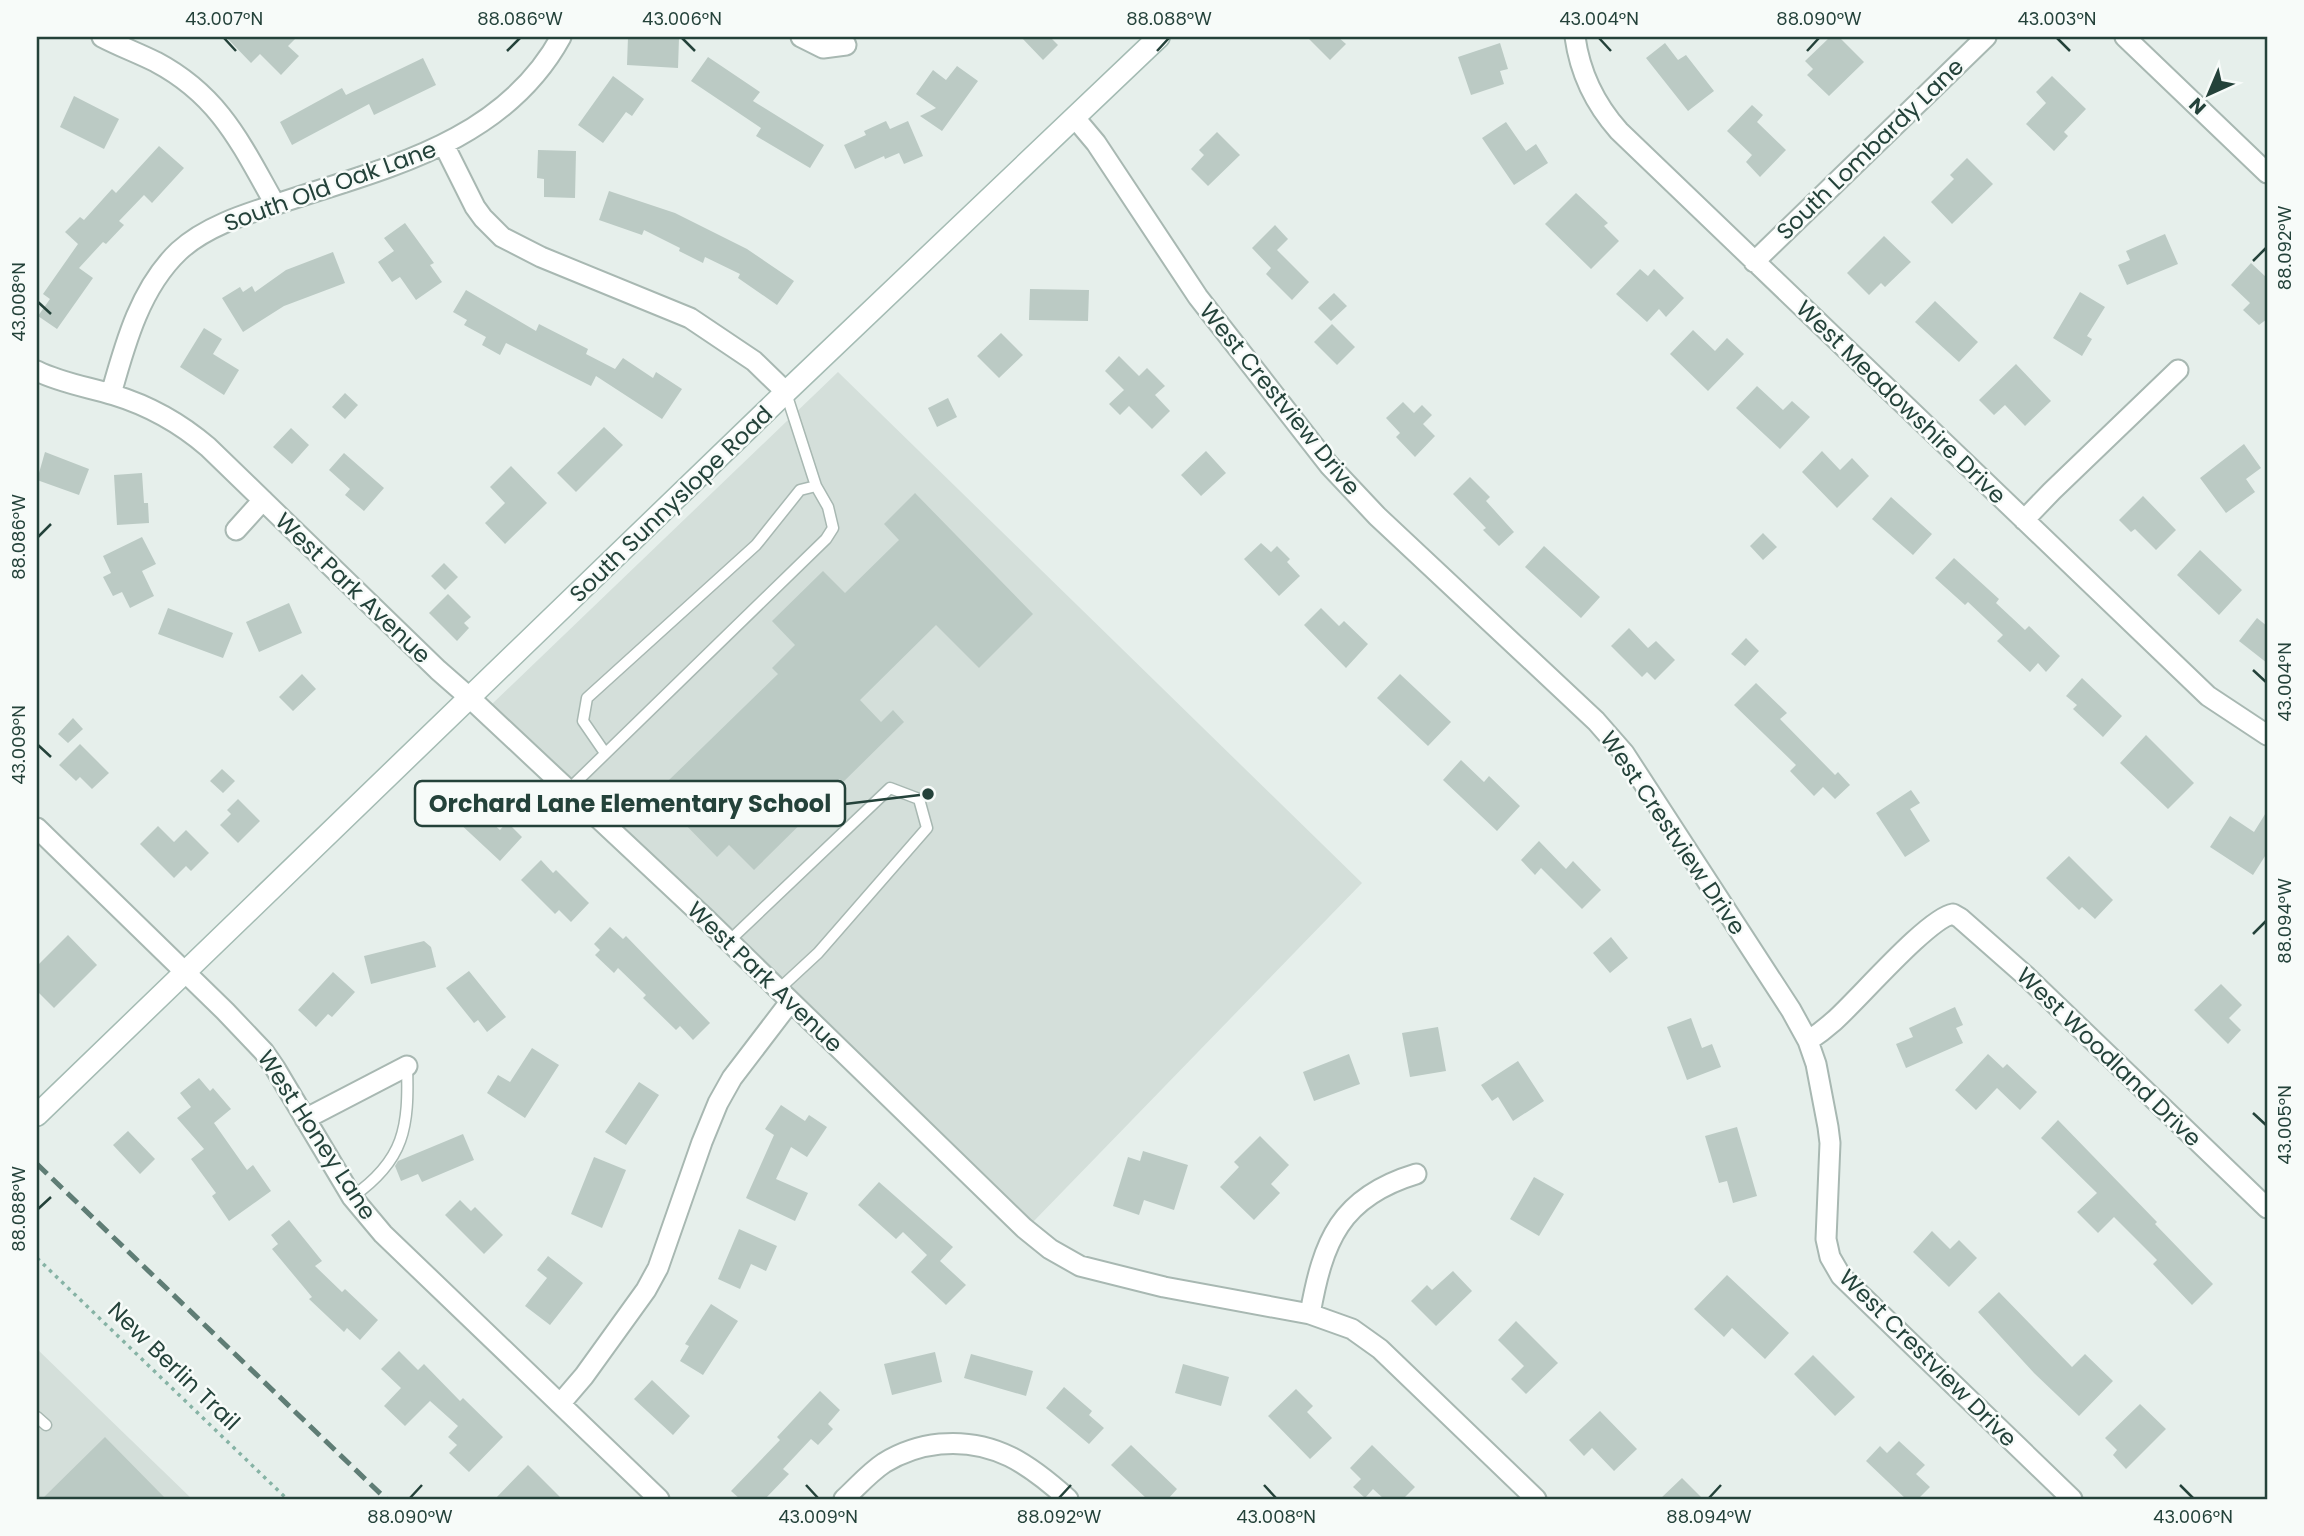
<svg xmlns="http://www.w3.org/2000/svg" width="2304" height="1536" font-family="Poppins,sans-serif">
<style>
.built{fill:#d4dfda}
.building{fill:#bbcac4}
.lines{fill:none;stroke-linecap:round;stroke-linejoin:round}
.lane-casing{stroke:#a8b8b2;stroke-width:13}
.street-casing{stroke:#a8b8b2;stroke-width:23}
.secondary-casing{stroke:#a4bbb3;stroke-width:24}
.path{stroke:#86b3a5;stroke-width:3.5;stroke-dasharray:3.5 5;stroke-linecap:butt}
.lane{stroke:#fff;stroke-width:10}
.street{stroke:#fff;stroke-width:19}
.secondary{stroke:#fff;stroke-width:21}
.rail{stroke:#5f7d75;stroke-width:5;stroke-dasharray:14 7;stroke-linecap:butt}
.ticks{fill:none;stroke:#24423a;stroke-width:2.5}
.labels{text-anchor:middle;stroke-width:5;stroke-linejoin:round;paint-order:stroke}
.street-label{font-size:23px;fill:#24423a;stroke:#f7fbf9}
.leader{fill:none;stroke:#24423a;stroke-width:2.5}
.callout-dot{fill:#24423a;stroke:#f7fbf9;stroke-width:2.5}
.callout{fill:#f7fbf9;stroke:#24423a;stroke-width:2.5}
.callout-label{font-size:24px;text-anchor:middle;font-weight:bold;fill:#24423a}
.neatline{fill:none;stroke:#24423a;stroke-width:2.5}
.ticks-label{font-size:18px;text-anchor:middle;fill:#24423a}
</style>
<rect width="100%" height="100%" fill="#e6efeb"/>
<!-- built -->
<path class="built" d="M838,372L1362,883L1033,1222L492,704Z
M37,1349L192,1499H37Z"/>
<!-- building -->
<path class="building" d="M226,37H297L288,46L299,56L281,75L260,54L251,63Z
M628,37L679,38L678,68L627,65Z
M1021,37H1050L1058,45L1043,60Z
M1307,37H1338L1346,44L1330,60Z
M1830,37H1839L1864,62L1829,96L1807,75L1813,69L1805,61Z
M1500,43L1508,69L1500,71L1504,84L1471,95L1458,57Z
M1665,43L1678,60L1686,55L1714,91L1688,111L1646,58Z
M708,57L760,92L753,101L824,145L810,168L756,136L761,128L691,81Z
M423,58L436,85L374,115L369,104L292,145L280,122L342,88L346,95Z
M957,66L978,81L942,131L920,116L936,108L916,94L933,70L946,80Z
M613,76L644,99L632,116L626,112L603,143L578,125Z
M2052,76L2086,109L2064,132L2068,136L2054,151L2026,124L2046,103L2036,92Z
M74,96L119,119L104,149L60,127Z
M1752,105L1763,115L1757,122L1786,150L1760,177L1746,162L1752,155L1727,131Z
M886,121L890,129L908,121L923,156L904,164L899,153L885,159L884,156L855,169L844,145L866,135L864,131Z
M1506,122L1526,151L1536,144L1548,163L1514,185L1482,138Z
M1217,132L1240,155L1208,186L1191,169L1204,155L1199,150Z
M159,146L184,168L152,203L144,195L119,221L124,225L106,244L103,242L79,268L93,278L57,329L38,316L50,299L43,294L78,244L65,232L80,217L84,220L112,189L116,193Z
M538,150L576,151L575,198L544,197V179L537,178Z
M1967,158L1993,184L1952,224L1931,202L1954,179L1950,175Z
M609,191L675,213L747,249L794,281L777,305L738,278L740,274L705,257L703,263L679,251L680,248L644,230L642,235L599,220Z
M1576,193L1608,223L1604,226L1619,241L1591,269L1545,224Z
M405,223L434,263L430,265L442,282L416,300L400,277L392,282L378,262L394,251L384,238Z
M1275,225L1288,239L1277,250L1309,282L1292,300L1266,274L1271,268L1252,248Z
M2165,234L2178,264L2127,285L2118,265L2130,260L2126,251Z
M1884,236L1911,262L1885,287L1881,283L1869,295L1847,273Z
M333,252L345,283L284,306L243,332L222,298L240,287L243,292L252,286L255,292L286,270Z
M2251,263L2267,278V319L2259,325L2243,310L2250,303L2231,285Z
M1640,269L1648,276L1654,269L1684,298L1666,317L1659,309L1647,322L1616,294Z
M1030,289L1089,290L1088,321L1029,320Z
M466,290L536,331L539,324L588,349L586,354L615,369L623,358L653,378L656,372L682,389L662,419L596,376L591,386L506,343L500,355L482,345L486,337L464,325L467,320L453,312Z
M2080,292L2105,307L2087,336L2092,339L2082,356L2053,338Z
M1334,293L1347,306L1331,321L1318,308Z
M1935,301L1978,342L1959,362L1915,322Z
M1332,324L1355,347L1337,365L1314,342Z
M204,328L222,339L213,354L239,370L224,395L180,367Z
M1693,330L1715,351L1727,338L1744,354L1708,391L1670,354Z
M1001,333L1023,355L999,378L977,356Z
M1119,356L1139,376L1147,368L1165,386L1155,395L1170,411L1152,429L1129,406L1120,415L1109,404L1124,390L1105,371Z
M2016,364L2051,401L2025,426L2005,405L1994,415L1979,400Z
M1757,386L1783,410L1792,401L1810,417L1780,449L1736,408Z
M345,393L358,405L345,419L332,407Z
M948,398L957,417L937,427L928,408Z
M1403,402L1414,413L1422,405L1432,415L1423,424L1435,436L1415,457L1396,437L1400,433L1386,418Z
M604,427L623,445L576,492L557,473Z
M291,428L309,445L292,464L273,447Z
M2244,444L2261,468L2246,479L2255,492L2226,513L2200,478Z
M1206,451L1226,473L1201,496L1181,475Z
M1822,451L1840,470L1852,458L1869,476L1837,508L1802,472Z
M45,452L89,469L79,495L37,480Z
M344,453L384,488L364,511L345,495L350,489L329,470Z
M511,466L547,503L505,544L485,523L505,503L490,487Z
M142,473L144,503H148L149,523L117,525L114,475Z
M1470,477L1490,497L1486,501L1514,532L1499,546L1483,530L1486,528L1453,494Z
M915,493L1033,614L979,668L936,625L860,700L881,722L893,710L904,722L754,870L729,845L717,857L679,818L692,806L668,781L778,674L772,668L795,645L772,621L823,571L845,593L899,540L884,524Z
M2143,496L2176,530L2156,550L2135,529L2131,532L2119,520Z
M1891,497L1932,534L1913,555L1872,519Z
M1763,533L1777,547L1763,560L1750,546Z
M142,537L156,564L142,571L154,596L130,608L122,592L113,596L103,577L111,573L103,556Z
M1261,543L1271,552L1277,546L1290,559L1287,562L1300,576L1279,596L1244,559Z
M1544,546L1600,597L1581,618L1525,567Z
M2200,550L2242,590L2219,615L2177,575Z
M1954,558L1999,599L1996,603L2025,630L2029,626L2060,656L2046,672L2038,663L2030,672L1997,641L2003,635L1968,602L1965,605L1935,578Z
M444,563L458,577L445,590L431,576Z
M448,594L471,617L464,623L469,628L457,641L429,613Z
M289,603L302,633L259,652L246,622Z
M168,608L233,633L223,658L158,634Z
M1321,608L1339,626L1344,621L1368,644L1346,668L1304,625Z
M2257,618L2267,626V663L2239,641Z
M1629,628L1648,648L1656,641L1675,660L1655,680L1647,672L1642,677L1611,646Z
M1746,638L1759,651L1745,666L1731,654Z
M302,674L316,689L293,711L279,697Z
M1400,674L1451,722L1428,746L1377,698Z
M2082,678L2122,716L2103,737L2073,709L2077,705L2066,696Z
M1756,683L1787,713L1780,719L1835,775L1838,772L1850,785L1835,799L1823,787L1814,796L1790,771L1796,765L1734,705Z
M73,718L83,729L68,743L58,734Z
M2146,735L2194,783L2168,809L2120,763Z
M80,744L109,773L92,789L80,777L76,781L59,765Z
M1461,760L1484,782L1489,776L1520,806L1497,831L1443,780Z
M222,769L235,781L223,793L210,781Z
M1911,790L1920,803L1910,809L1930,841L1905,857L1876,813Z
M238,799L260,821L238,843L220,825L231,814L227,810Z
M472,805L500,830L507,822L522,837L500,861L457,821Z
M2267,811V853L2253,875L2210,847L2230,816L2254,832Z
M158,826L174,842L186,830L209,853L191,871L186,866L174,878L140,844Z
M1539,841L1566,869L1573,861L1601,890L1582,909L1541,868L1535,875L1521,860Z
M2069,856L2113,900L2095,919L2082,907L2079,910L2046,878Z
M541,860L553,873L556,870L589,903L571,922L559,910L555,914L521,880Z
M610,927L623,939L626,936L710,1023L693,1040L680,1026L676,1030L643,998L646,995L618,968L614,973L595,955L600,950L594,944Z
M68,935L97,965L54,1008L37,991V966Z
M1611,937L1628,958L1610,973L1593,953Z
M424,941L431,947L436,967L371,984L364,956Z
M469,971L506,1017L487,1032L478,1020L474,1023L446,988Z
M333,972L355,992L332,1017L328,1014L316,1027L298,1010Z
M2221,984L2242,1005L2229,1018L2241,1030L2228,1044L2194,1010Z
M1955,1007L1963,1025L1956,1028L1963,1043L1906,1068L1896,1044L1913,1037L1909,1028Z
M1691,1018L1702,1048L1712,1044L1721,1067L1687,1080L1667,1027Z
M1438,1027L1446,1071L1410,1077L1402,1033Z
M532,1048L559,1065L525,1118L487,1093L498,1075L510,1082Z
M1349,1054L1360,1084L1314,1101L1303,1072Z
M1988,1054L2003,1068L2007,1064L2037,1092L2020,1110L1997,1088L1976,1110L1955,1090Z
M1518,1061L1544,1101L1513,1121L1498,1097L1492,1101L1481,1085Z
M199,1078L210,1091L213,1088L231,1109L214,1123L247,1170L253,1165L271,1191L229,1221L212,1196L216,1193L191,1159L204,1149L177,1118L191,1107L180,1093Z
M639,1082L659,1095L626,1145L605,1132Z
M781,1105L805,1121L809,1115L827,1127L807,1157L791,1147L776,1179L808,1193L795,1221L746,1198L774,1135L765,1129Z
M2058,1120L2157,1222L2155,1224L2213,1284L2192,1305L2153,1264L2157,1260L2114,1217L2098,1233L2077,1212L2097,1193L2041,1138Z
M1737,1127L1757,1196L1733,1203L1727,1181L1719,1183L1705,1136Z
M128,1131L155,1159L140,1174L113,1145Z
M463,1134L474,1160L422,1182L418,1174L401,1181L395,1166L398,1161Z
M1260,1136L1289,1165L1271,1184L1280,1193L1254,1220L1220,1187L1239,1167L1234,1162Z
M1143,1151L1188,1165L1174,1210L1144,1200L1139,1215L1113,1206L1128,1157L1140,1161Z
M594,1157L626,1170L602,1228L571,1214Z
M1534,1177L1564,1194L1539,1236L1510,1219Z
M879,1182L953,1247L940,1261L966,1285L946,1305L911,1272L927,1255L903,1232L896,1239L858,1205Z
M460,1200L471,1211L475,1207L503,1235L484,1254L445,1215Z
M289,1220L322,1261L315,1266L342,1292L345,1289L378,1320L360,1340L347,1328L344,1332L309,1299L312,1297L272,1249L278,1244L271,1235Z
M739,1229L777,1246L766,1271L751,1264L740,1289L718,1279Z
M1932,1231L1950,1249L1959,1240L1977,1258L1949,1287L1913,1252Z
M548,1256L583,1283L550,1325L525,1306L547,1278L537,1270Z
M1453,1271L1472,1291L1436,1326L1411,1301L1427,1285L1432,1290Z
M1727,1275L1789,1333L1765,1359L1732,1328L1724,1337L1694,1309Z
M1999,1292L2072,1367L2085,1354L2113,1381L2079,1416L2034,1373L1978,1312Z
M711,1304L738,1321L703,1375L680,1361L689,1346L685,1344Z
M1516,1321L1558,1363L1526,1394L1511,1379L1524,1366L1498,1340Z
M399,1351L418,1370L424,1364L460,1401L463,1398L503,1437L469,1472L449,1453L457,1445L448,1437L458,1426L430,1401L405,1426L384,1406L401,1388L381,1369Z
M935,1352L942,1382L892,1395L884,1364Z
M971,1354L1033,1371L1026,1396L964,1378Z
M1813,1355L1855,1397L1835,1416L1794,1374Z
M1183,1364L1229,1377L1221,1406L1175,1393Z
M652,1380L690,1416L673,1435L634,1399Z
M1064,1387L1092,1411L1089,1415L1104,1428L1089,1444L1046,1408Z
M1296,1389L1313,1406L1307,1412L1332,1438L1310,1459L1268,1416Z
M820,1391L840,1410L828,1424L833,1429L818,1445L811,1439L783,1469L789,1474L765,1499H740L731,1491L780,1440L777,1437Z
M2140,1404L2166,1429L2126,1469L2113,1455L2117,1450L2105,1438Z
M1600,1411L1637,1449L1614,1471L1592,1448L1584,1456L1569,1440Z
M105,1437L166,1499H42Z
M1899,1441L1925,1465L1916,1474L1930,1487L1918,1499H1906L1866,1461L1880,1446L1887,1453Z
M1131,1445L1177,1489L1168,1499H1147L1111,1465Z
M1372,1445L1415,1487L1403,1499H1384L1373,1489L1365,1498L1353,1487L1361,1479L1350,1468Z
M528,1465L562,1499H495Z
M1682,1478L1703,1499H1660Z"/>
<g class="lines">
<!-- lane casing -->
<g class="lane-casing">
<path id="lane" d="M786,393L816,486
M569,789L826,539L833,528L828,507L816,486L800,490L756,545L587,698L583,721L605,753
M729,941L890,788L919,799L927,828L818,953L778,990
M352,1197C405,1160 409,1127 407,1066
M37,1417L46,1425"/>
</g>
<!-- street casing -->
<g class="street-casing">
<path id="street" d="M102,37C119,46 138,53 156,62C220,96 241,144 275,204
M801,37L823,48L846,45
M1575,37C1580,73 1595,104 1619,131L2208,696L2267,735
M2125,37L2267,173
M1075,118L1096,143L1198,297L1329,465L1377,516L1596,721L1624,753L1791,1010L1808,1041L1816,1064L1828,1127L1830,1143L1826,1239L1830,1257L1841,1276L2072,1499
M444,145L475,207L483,218L502,237L541,257L690,318L754,361L786,392
M1754,262L1986,37
M37,371C61,383 88,387 114,395C150,406 180,423 208,447L438,670L470,698L705,918L1024,1228L1050,1249L1080,1266L1164,1287L1310,1314L1352,1329L1380,1349L1536,1499
M111,394C125,344 140,288 179,251C206,226 246,214 280,203C385,168 503,143 561,37
M2024,520L2052,491L2178,370
M236,530L263,500
M37,828L225,1011L264,1052L275,1068L352,1197L383,1234L659,1499
M1808,1041C1817,1035 1826,1028 1834,1021C1858,1000 1928,918 1953,914L1960,918L2027,977L2267,1208
M305,1119L407,1066
M1310,1314C1323,1241 1340,1197 1416,1174
M560,1404L584,1376L646,1290L658,1268L702,1142L718,1103L732,1078L790,1002
M844,1499C857,1487 869,1473 884,1463C900,1453 921,1446 940,1444C994,1439 1029,1464 1068,1499"/>
</g>
<!-- secondary casing -->
<g class="secondary-casing">
<path id="secondary" d="M37,1115L786,392L1159,37"/>
</g>
<!-- path -->
<path class="path" d="M37,1258L287,1499"/>
<!-- lane -->
<use href="#lane" class="lane"/>
<!-- street -->
<use href="#street" class="street"/>
<!-- secondary -->
<use href="#secondary" class="secondary"/>
<!-- rail -->
<path class="rail" d="M37,1164L386,1499"/>
</g>
<!-- ticks -->
<path class="ticks" d="M224,38L236,51M682,38L695,51M1599,38L1611,51M2057,38L2070,51M507,51L520,38M1157,51L1169,38M1807,51L1819,38M2253,261L2266,248M38,302L51,314M38,537L51,524M2253,670L2266,682M38,745L51,757M2253,934L2266,921M2253,1113L2266,1125M38,1209L51,1197M806,1485L818,1498M1264,1485L1276,1498M2180,1485L2193,1498M410,1498L422,1485M1059,1498L1071,1485M1709,1498L1721,1485"/>
<g class="labels">
<!-- street labels -->
<g class="street-label">
<text transform="translate(1870 149) rotate(-44)" y="8">South Lombardy Lane</text>
<text transform="translate(330 186) rotate(-20)" y="8">South Old Oak Lane</text>
<text transform="translate(1280 399) rotate(51)" y="8">West Crestview Drive</text>
<text transform="translate(1901 402) rotate(44)" y="8">West Meadowshire Drive</text>
<text transform="translate(671 504) rotate(-44)" y="8">South Sunnyslope Road</text>
<text transform="translate(353 588) rotate(44)" y="8">West Park Avenue</text>
<text transform="translate(1673 833) rotate(56)" y="8">West Crestview Drive</text>
<text transform="translate(765 977) rotate(44)" y="8">West Park Avenue</text>
<text transform="translate(2109 1057) rotate(44)" y="8">West Woodland Drive</text>
<text transform="translate(317 1135) rotate(57)" y="8">West Honey Lane</text>
<text transform="translate(1928 1358) rotate(45)" y="8">West Crestview Drive</text>
<text transform="translate(174 1366) rotate(44)" y="8">New Berlin Trail</text>
</g>
</g>
<!-- callouts -->
<path class="leader" d="M928 794L845 804"/>
<circle class="callout-dot" cx="928" cy="794" r="7"/>
<rect class="callout" x="415" y="781" width="430" height="45" rx="7"/>
<g class="callout-label">
<text x="630" y="812">Orchard Lane Elementary School</text>
</g>
<!-- border -->
<rect width="2304" height="1536" fill="none" stroke="#f7fbf9" stroke-width="77"/>
<!-- north arrow -->
<g transform="translate(2209 94) rotate(224)" stroke="#f7fbf9" stroke-width="5" paint-order="stroke">
<path d="M0-5L12 26L0 18L-12 26Z" fill="#24423a"/>
<text y="-10" font-size="19" font-weight="bold" text-anchor="middle" fill="#24423a">N</text>
</g>
<rect x="38" y="38" width="2228" height="1460" class="neatline"/>
<g class="ticks-label">
<text x="224" y="25">43.007°N</text>
<text x="520" y="25">88.086°W</text>
<text x="682" y="25">43.006°N</text>
<text x="1169" y="25">88.088°W</text>
<text x="1599" y="25">43.004°N</text>
<text x="1819" y="25">88.090°W</text>
<text x="2057" y="25">43.003°N</text>
<text transform="translate(2285 248) rotate(-90)" y="6">88.092°W</text>
<text transform="translate(19 302) rotate(-90)" y="6">43.008°N</text>
<text transform="translate(19 537) rotate(-90)" y="6">88.086°W</text>
<text transform="translate(2285 682) rotate(-90)" y="6">43.004°N</text>
<text transform="translate(19 745) rotate(-90)" y="6">43.009°N</text>
<text transform="translate(2285 921) rotate(-90)" y="6">88.094°W</text>
<text transform="translate(2285 1125) rotate(-90)" y="6">43.005°N</text>
<text transform="translate(19 1209) rotate(-90)" y="6">88.088°W</text>
<text x="410" y="1523">88.090°W</text>
<text x="818" y="1523">43.009°N</text>
<text x="1059" y="1523">88.092°W</text>
<text x="1276" y="1523">43.008°N</text>
<text x="1709" y="1523">88.094°W</text>
<text x="2193" y="1523">43.006°N</text>
</g>
</svg>
